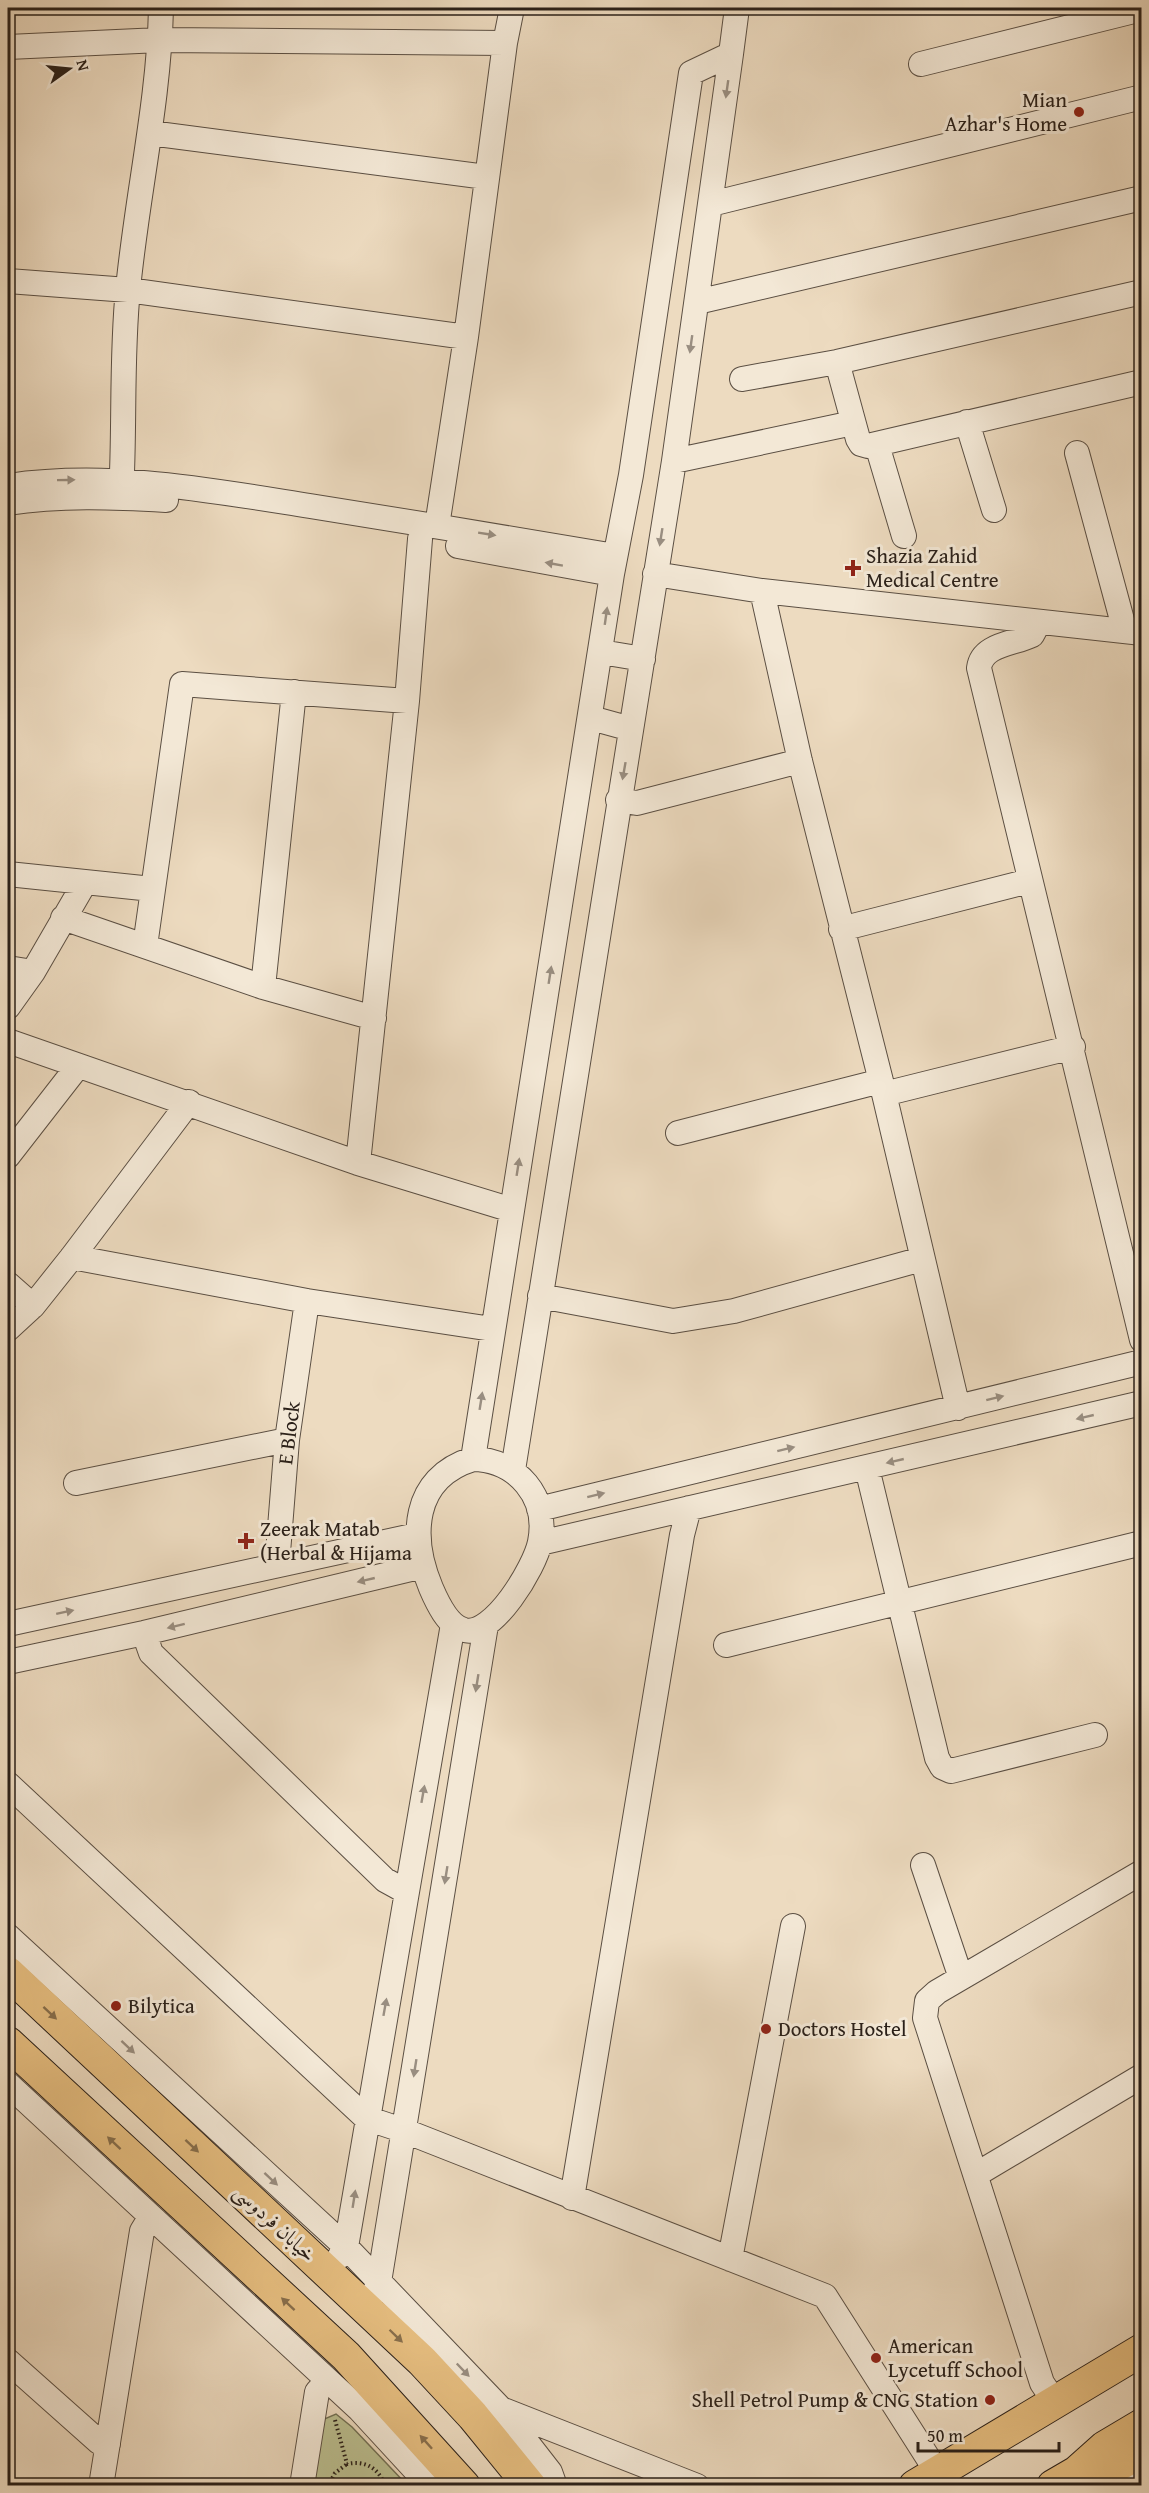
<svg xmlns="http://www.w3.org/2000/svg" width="1149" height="2493" font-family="'Gentium Book Plus',Amiri,serif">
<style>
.green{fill:#bbbf90;stroke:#727054;stroke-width:1.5}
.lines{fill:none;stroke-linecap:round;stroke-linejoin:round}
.minor-casing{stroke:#5b4f43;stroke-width:26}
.major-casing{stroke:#2a2019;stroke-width:34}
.path{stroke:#2a2019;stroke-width:4;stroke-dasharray:1.5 3;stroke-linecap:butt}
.minor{stroke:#f3e8d6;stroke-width:24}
.major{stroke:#e6be80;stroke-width:32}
.oneway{fill:#998e81}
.oneway2{fill:#886f4c}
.poi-dot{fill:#8f2418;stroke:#f3e8d6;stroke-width:2}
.labels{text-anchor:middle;stroke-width:6;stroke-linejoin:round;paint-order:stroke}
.poi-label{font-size:21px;fill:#2a2019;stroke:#f3e8d6;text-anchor:start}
.street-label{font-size:21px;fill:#2a2019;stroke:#f3e8d6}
</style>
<rect width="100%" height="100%" fill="#eddbc0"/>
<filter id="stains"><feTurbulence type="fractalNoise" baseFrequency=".00333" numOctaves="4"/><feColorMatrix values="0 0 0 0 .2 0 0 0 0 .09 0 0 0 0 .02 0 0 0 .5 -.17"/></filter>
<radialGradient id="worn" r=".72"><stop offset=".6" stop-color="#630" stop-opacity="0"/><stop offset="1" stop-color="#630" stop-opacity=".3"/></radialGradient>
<!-- green -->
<path class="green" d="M336,2414L352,2427L407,2485L313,2486L322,2420Z"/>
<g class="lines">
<!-- minor casing -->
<g class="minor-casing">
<path id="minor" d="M8,47L160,40L505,43
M731,54L737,8
M921,64L1142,9
M150,133L486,177
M711,204L1142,97
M8,281L128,290L466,337
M697,302L1142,198
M837,362L858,439L861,444L868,446L1142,382
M742,379L837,362L1142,292
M967,422L994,510
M877,445L904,536
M1077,453L1125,631
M674,461L853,423
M8,486C110,471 209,490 310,506C412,522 513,539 615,556
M121,495C125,427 121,357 128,289C137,195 159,102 161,8
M8,503C60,495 113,497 166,500
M437,526L466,337L505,43L512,8
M458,546L612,574
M655,574L762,591L1142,633
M762,591L800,761L881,1081L958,1408
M1039,622L1032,635C1014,644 982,644 979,668L1142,1340
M601,652L643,659
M591,718L631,729
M618,800L637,803L800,761
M8,874L152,889
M63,918L263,987L374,1018
M841,929L1029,881
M145,946L182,684L407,701
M8,968L33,972
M263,987L294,692
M8,1007L33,972L84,884
M8,1041L358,1163L512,1210
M884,1094L1073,1047
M678,1133L881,1081
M8,1156L78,1066
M358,1163L407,701L420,539
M72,1257L307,1301
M8,1284L33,1306
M540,1296L673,1321L734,1311L922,1259
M8,1329L33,1306L72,1257L189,1102
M473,1459L612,574L631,475L691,73L731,54L674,461L513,1470
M473,1459C517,1460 549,1497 540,1542C535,1567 493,1638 464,1630C448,1626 437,1602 431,1588C410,1538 411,1478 473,1459Z
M867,1468L937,1758L942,1767L951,1771L1095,1735
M76,1483L287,1440
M539,1509L1142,1362
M540,1543L1142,1403
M277,1565L287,1440L307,1301L492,1329
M8,1624L417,1535
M144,1633L151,1653L385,1880L405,1891
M726,1645L1142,1543
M8,1662L144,1633L423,1566
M8,1784L366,2118L405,2131L825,2296L937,2472
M923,1865L961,1978
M8,1936L346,2247L501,2409L550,2472L555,2486
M8,2084L360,2410L430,2486
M977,2174L1142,2076
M572,2198L682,1535L689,1508
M340,2256L346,2247L453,1624
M730,2259L793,1926
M374,2293L379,2282L486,1625
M8,2361L99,2442L108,2444
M1054,2401L1042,2383L925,2018L927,2001L937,1992L1142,1872
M501,2409L697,2486
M1118,2465L1132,2486
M101,2486L142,2231L150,2218
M302,2486L317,2392L327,2381"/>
</g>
<!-- major casing -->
<g class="major-casing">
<path id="major" d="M8,1973L422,2361L473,2416L530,2486
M8,2043L346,2356L464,2486
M1077,2472L1105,2447L1142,2425
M915,2486L1142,2350
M1053,2486L1077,2472L1118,2465L1142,2451"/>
</g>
<!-- path -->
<path class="path" d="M335,2420L347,2464C365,2460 379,2468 385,2486
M328,2486L335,2473L347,2464"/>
<!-- minor -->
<use href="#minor" class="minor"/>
<!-- major -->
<use href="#major" class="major"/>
</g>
<!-- one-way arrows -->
<defs><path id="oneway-solid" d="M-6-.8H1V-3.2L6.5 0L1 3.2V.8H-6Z" transform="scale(1.5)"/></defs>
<g class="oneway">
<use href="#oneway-solid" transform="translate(727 89) rotate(98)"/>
<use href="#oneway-solid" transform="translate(691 344) rotate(98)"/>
<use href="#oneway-solid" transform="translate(66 480) rotate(-1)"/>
<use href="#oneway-solid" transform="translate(487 534) rotate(9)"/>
<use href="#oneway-solid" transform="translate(661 537) rotate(99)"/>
<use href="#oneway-solid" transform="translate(554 564) rotate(-170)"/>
<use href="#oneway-solid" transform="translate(606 616) rotate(-82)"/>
<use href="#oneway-solid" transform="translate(624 771) rotate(100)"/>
<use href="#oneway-solid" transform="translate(550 975) rotate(-81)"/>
<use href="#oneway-solid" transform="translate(518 1167) rotate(-81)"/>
<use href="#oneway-solid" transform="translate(995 1398) rotate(-14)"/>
<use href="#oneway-solid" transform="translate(481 1401) rotate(-81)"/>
<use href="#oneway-solid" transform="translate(1085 1417) rotate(167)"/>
<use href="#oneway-solid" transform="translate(786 1449) rotate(-14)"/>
<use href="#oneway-solid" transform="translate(895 1461) rotate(167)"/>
<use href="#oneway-solid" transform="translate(596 1495) rotate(-14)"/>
<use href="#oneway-solid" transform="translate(366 1580) rotate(167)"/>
<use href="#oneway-solid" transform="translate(65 1612) rotate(-12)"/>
<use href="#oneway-solid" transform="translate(176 1626) rotate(166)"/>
<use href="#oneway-solid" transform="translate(477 1683) rotate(99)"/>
<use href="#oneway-solid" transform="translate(423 1794) rotate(-80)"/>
<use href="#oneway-solid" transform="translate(446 1875) rotate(99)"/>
<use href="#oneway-solid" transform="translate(385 2007) rotate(-80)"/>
<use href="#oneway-solid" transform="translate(128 2047) rotate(43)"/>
<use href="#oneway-solid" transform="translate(415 2068) rotate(99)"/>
<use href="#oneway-solid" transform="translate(271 2179) rotate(43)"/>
<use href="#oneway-solid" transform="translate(354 2199) rotate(-81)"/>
<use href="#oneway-solid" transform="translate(463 2370) rotate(46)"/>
</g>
<g class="oneway2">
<use href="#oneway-solid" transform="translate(50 2013) rotate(43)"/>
<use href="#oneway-solid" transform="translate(114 2143) rotate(-137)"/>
<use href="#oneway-solid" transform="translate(192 2146) rotate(43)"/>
<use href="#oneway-solid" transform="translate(288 2304) rotate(-137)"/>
<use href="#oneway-solid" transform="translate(396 2336) rotate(44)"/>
<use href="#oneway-solid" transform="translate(426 2442) rotate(-132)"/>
</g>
<!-- markers -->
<g class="poi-dot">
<circle cx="1079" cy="112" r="6"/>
<path d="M850 559h6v6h6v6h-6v6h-6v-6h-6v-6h6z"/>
<path d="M243 1532h6v6h6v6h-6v6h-6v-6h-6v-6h6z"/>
<circle cx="116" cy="2006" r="6"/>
<circle cx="766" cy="2029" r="6"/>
<circle cx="876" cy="2358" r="6"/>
<circle cx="990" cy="2400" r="6"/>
</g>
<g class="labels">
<!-- poi labels -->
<g class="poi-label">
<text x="1067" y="107" text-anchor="end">Mian<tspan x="1067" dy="24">Azhar's Home</tspan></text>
<text x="866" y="563">Shazia Zahid<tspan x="866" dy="24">Medical Centre</tspan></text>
<text x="260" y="1536">Zeerak Matab<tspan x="260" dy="24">(Herbal &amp; Hijama</tspan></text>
<text x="128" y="2013">Bilytica</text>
<text x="778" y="2036">Doctors Hostel</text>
<text x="888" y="2353">American<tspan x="888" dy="24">Lycetuff School</tspan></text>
<text x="978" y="2407" text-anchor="end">Shell Petrol Pump &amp; CNG Station</text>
</g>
<!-- street labels -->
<g class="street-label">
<text transform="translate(289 1433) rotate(-83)" y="7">E Block</text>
<text transform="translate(275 2223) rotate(43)" y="7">خیابان فردوسی</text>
</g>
</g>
<!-- margin -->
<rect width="1149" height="2493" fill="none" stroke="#eddbc0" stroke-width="30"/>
<rect x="9" y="9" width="1131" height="2475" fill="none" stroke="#2a2019" stroke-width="3"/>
<rect x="15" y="15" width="1119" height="2463" fill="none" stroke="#2a2019" stroke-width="1.5"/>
<!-- north arrow -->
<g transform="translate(69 69) rotate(75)" stroke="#f3e8d6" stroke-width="4.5" paint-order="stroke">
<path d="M0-4.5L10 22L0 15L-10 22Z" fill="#2a2019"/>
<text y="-9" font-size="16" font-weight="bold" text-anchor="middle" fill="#2a2019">N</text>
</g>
<!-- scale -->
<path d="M918 2442v9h141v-9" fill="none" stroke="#2a2019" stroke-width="3"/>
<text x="927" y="2442" font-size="18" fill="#2a2019" stroke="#f3e8d6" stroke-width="4.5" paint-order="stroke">50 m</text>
<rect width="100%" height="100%" filter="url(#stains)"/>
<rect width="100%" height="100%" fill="url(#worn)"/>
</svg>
